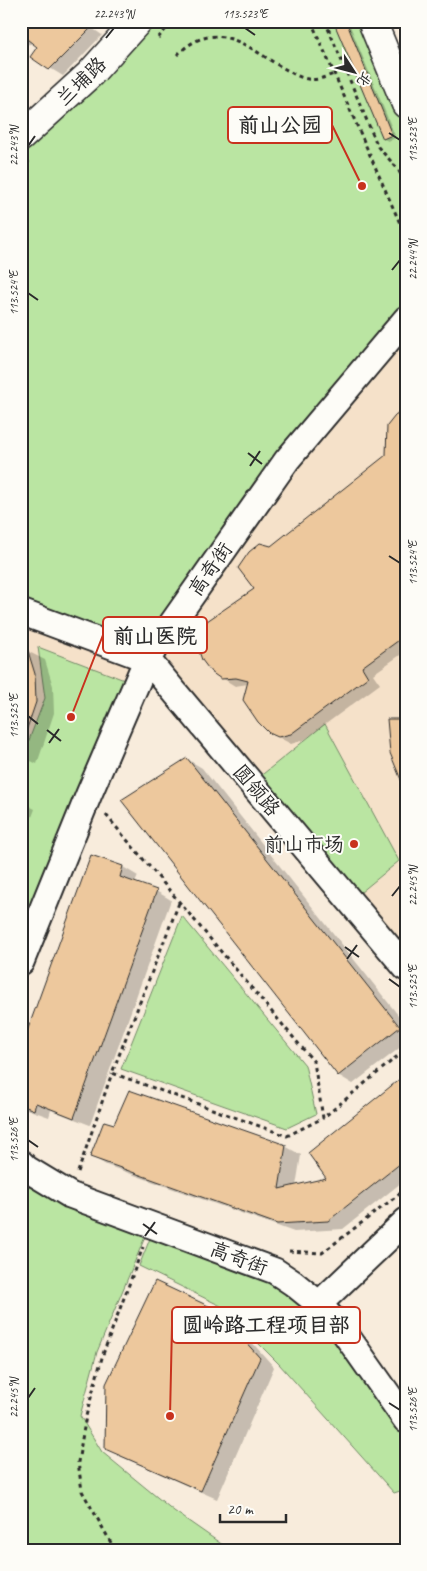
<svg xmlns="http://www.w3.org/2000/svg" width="427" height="1571" font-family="Caveat,'LXGW WenKai TC',sans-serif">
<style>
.built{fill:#f5e1c9}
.green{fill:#bae5a2;stroke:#728866}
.shadow{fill:#0003}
.building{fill:#edc89d;stroke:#2b2b2b}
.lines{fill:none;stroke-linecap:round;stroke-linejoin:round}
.minor-casing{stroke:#2b2b2b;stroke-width:29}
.major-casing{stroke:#2b2b2b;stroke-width:31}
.path{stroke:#2b2b2b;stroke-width:3;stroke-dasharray:4 4;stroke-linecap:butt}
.minor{stroke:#fdfcf7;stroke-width:25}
.major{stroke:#fdfcf7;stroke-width:28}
.ticks{fill:none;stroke:#2b2b2b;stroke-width:2}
.poi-dot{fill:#c8321e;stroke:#fdfcf7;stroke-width:2}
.labels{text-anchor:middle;stroke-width:4;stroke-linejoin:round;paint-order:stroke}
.street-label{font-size:20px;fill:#2b2b2b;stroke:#fdfcf7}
.poi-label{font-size:20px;fill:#2b2b2b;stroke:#fdfcf7;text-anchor:end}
.leader{fill:none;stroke:#c8321e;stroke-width:2}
.callout-dot{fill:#c8321e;stroke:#fdfcf7;stroke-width:2}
.callout{fill:#fdfcf7;stroke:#c8321e;stroke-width:2}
.callout-label{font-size:21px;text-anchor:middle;font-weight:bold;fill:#2b2b2b}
.neatline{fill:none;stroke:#2b2b2b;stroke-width:2}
.ticks-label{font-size:12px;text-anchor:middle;fill:#2b2b2b}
</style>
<rect width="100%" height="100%" fill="#f8ecdc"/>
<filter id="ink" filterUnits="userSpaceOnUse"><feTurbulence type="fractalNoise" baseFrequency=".02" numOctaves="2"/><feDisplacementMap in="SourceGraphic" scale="10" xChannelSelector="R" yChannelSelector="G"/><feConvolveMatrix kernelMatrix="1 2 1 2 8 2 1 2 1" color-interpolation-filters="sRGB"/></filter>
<g filter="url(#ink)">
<!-- built -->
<path class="built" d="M406,320V968L147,659Z
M21,604L146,659L87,799L21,775Z"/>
<!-- green -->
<path class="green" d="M138,21H372L406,105V319L146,658L21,603V138Z
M38,647L127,681L21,942V810L27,795L21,792V761L45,698Z
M325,724L399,861L355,897L258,778Z
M182,916L305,1065L316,1114L287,1128L121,1069Z
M21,1164L150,1225L97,1352L80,1416L102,1452L174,1511L230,1550H21Z
M153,1231L271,1275L367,1339L364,1369L406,1430V1489L394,1493L279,1364L221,1306L139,1266Z"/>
<!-- shadow -->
<path class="shadow" d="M21,21H82L102,35L63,76L32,57L38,47L34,43L21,46Z
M342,21L349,23L396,138L388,141L384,139Z
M21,95L26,98L21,108Z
M406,404V651L373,674L380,684L304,740L291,744L269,732L248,684L235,686L222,678L271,547L387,455Z
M21,648L45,660L53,686L54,713L37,764L31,761L21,786Z
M187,759L202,768L406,1025V1043L353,1084L338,1075Z
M21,802L35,809L21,846Z
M92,857L123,867L138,876L135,883L156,891L171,900L90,1125L51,1110L49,1117L21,1107V1051Z
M406,1076V1179L343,1229L294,1232L106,1165L91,1156L285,1146L301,1155L296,1186L328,1178Z
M216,1311L232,1320L274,1367L217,1499L122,1457L106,1448Z"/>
<!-- building -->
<path class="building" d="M21,21H82L91,28L49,70L30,57L37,47L23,36L21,37Z
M338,21H346L392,135L383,139L334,23Z
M406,402V635L362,667L368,677L291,734L278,737L269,733L258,722L243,700L248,681L236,678L221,679L211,672L202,660L197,645L198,633L207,621L254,589L238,568L249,552L260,543L271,546L386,455L387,426Z
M21,646L27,648L35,674L36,702L21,746Z
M387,719H406V792L390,753Z
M187,758L400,1027L338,1076L121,800Z
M91,855L123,866L120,877L157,890L74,1118L36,1103L34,1110L21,1105V1048Z
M406,1074V1159L328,1221L277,1224L90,1157L104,1121L114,1124L129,1090L286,1145L279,1189L326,1178L308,1153Z
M155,1281L217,1310L260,1358L201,1491L105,1449L106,1384Z"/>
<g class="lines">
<!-- minor casing -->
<g class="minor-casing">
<path id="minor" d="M21,612L147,659L406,968
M21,962L89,794L147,659L287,460L406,319
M21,1163L27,1169L70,1195L275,1271L293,1283L319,1304L344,1332L406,1420
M319,1304L406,1221"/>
</g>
<!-- major casing -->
<g class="major-casing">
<path id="major" d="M372,21L406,104
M21,137L90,74L138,21"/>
</g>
<!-- path -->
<path class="path" d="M311,21L406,237
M325,21L378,147L398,169L406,185
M158,38L173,21
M177,55C216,16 247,47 283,68C291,72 299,78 308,79C317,81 325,77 334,74
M21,168L29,161
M106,815L314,1062L323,1118L406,1049
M179,903L112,1073L287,1136L323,1118
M78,1172L112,1073
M289,1251L322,1253L406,1189
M115,1550L82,1491L78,1462L86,1416L103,1354L143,1247"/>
<!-- minor -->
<use href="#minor" class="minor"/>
<!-- major -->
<use href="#major" class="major"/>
</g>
</g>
<!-- ticks -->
<path class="ticks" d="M245,28L255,35M106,38L114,28M389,133L400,140M28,146L35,136M392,270L400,260M28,293L38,300M248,453L262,464M250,466L260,451M389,556L400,563M28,716L38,724M47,730L61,741M49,743L59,729M392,896L400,886M345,947L359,957M347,959L357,945M389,979L400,987M28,1140L38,1147M143,1224L157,1234M145,1236L155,1222M28,1398L35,1388M389,1403L400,1410"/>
<!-- markers -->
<circle class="poi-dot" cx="354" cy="844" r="5"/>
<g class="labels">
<!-- street labels -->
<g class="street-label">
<text transform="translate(81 81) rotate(-44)" y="7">兰埔路</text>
<text transform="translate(210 569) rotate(-55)" y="7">高奇街</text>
<text transform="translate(257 790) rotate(50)" y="7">圆领路</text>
<text transform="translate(239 1258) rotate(21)" y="7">高奇街</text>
</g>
<!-- poi labels -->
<g class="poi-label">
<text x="344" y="851">前山市场</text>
</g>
</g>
<!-- callouts -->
<path class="leader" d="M362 186L332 125M71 717L103 635M170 1416L172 1325"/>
<g class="callout-dot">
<circle cx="362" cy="186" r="5"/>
<circle cx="71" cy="717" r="5"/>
<circle cx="170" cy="1416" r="5"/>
</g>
<g class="callout">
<rect x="228" y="107" width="104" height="36" rx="5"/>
<rect x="103" y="617" width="104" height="36" rx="5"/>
<rect x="172" y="1307" width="188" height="36" rx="5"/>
</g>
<g class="callout-label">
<text x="280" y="132">前山公园</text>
<text x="155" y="643">前山医院</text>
<text x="266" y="1332">圆岭路工程项目部</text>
</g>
<!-- margin -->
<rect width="427" height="1571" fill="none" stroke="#fdfcf7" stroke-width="55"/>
<!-- north arrow -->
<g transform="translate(354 72) rotate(126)" stroke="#fdfcf7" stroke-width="4" paint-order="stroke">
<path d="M0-4L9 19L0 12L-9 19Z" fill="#2b2b2b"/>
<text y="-8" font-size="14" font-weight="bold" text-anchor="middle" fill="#2b2b2b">北</text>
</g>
<!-- scale -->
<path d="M220 1514v8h66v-8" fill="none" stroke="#2b2b2b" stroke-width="2.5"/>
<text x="227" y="1514" font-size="15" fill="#2b2b2b" stroke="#fdfcf7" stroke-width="4" paint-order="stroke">20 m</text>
<rect x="28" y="28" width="372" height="1516" class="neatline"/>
<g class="ticks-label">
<text x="114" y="18">22.243°N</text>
<text x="245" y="18">113.523°E</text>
<text transform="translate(413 140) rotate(-90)" y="4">113.523°E</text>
<text transform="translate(14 146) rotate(-90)" y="4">22.243°N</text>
<text transform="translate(413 260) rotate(-90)" y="4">22.244°N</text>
<text transform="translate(14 293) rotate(-90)" y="4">113.524°E</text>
<text transform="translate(413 563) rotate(-90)" y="4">113.524°E</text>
<text transform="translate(14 716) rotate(-90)" y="4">113.525°E</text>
<text transform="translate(413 886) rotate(-90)" y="4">22.245°N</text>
<text transform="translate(413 987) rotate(-90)" y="4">113.525°E</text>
<text transform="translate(14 1140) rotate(-90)" y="4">113.526°E</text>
<text transform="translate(14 1398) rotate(-90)" y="4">22.245°N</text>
<text transform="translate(413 1410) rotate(-90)" y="4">113.526°E</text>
</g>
</svg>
